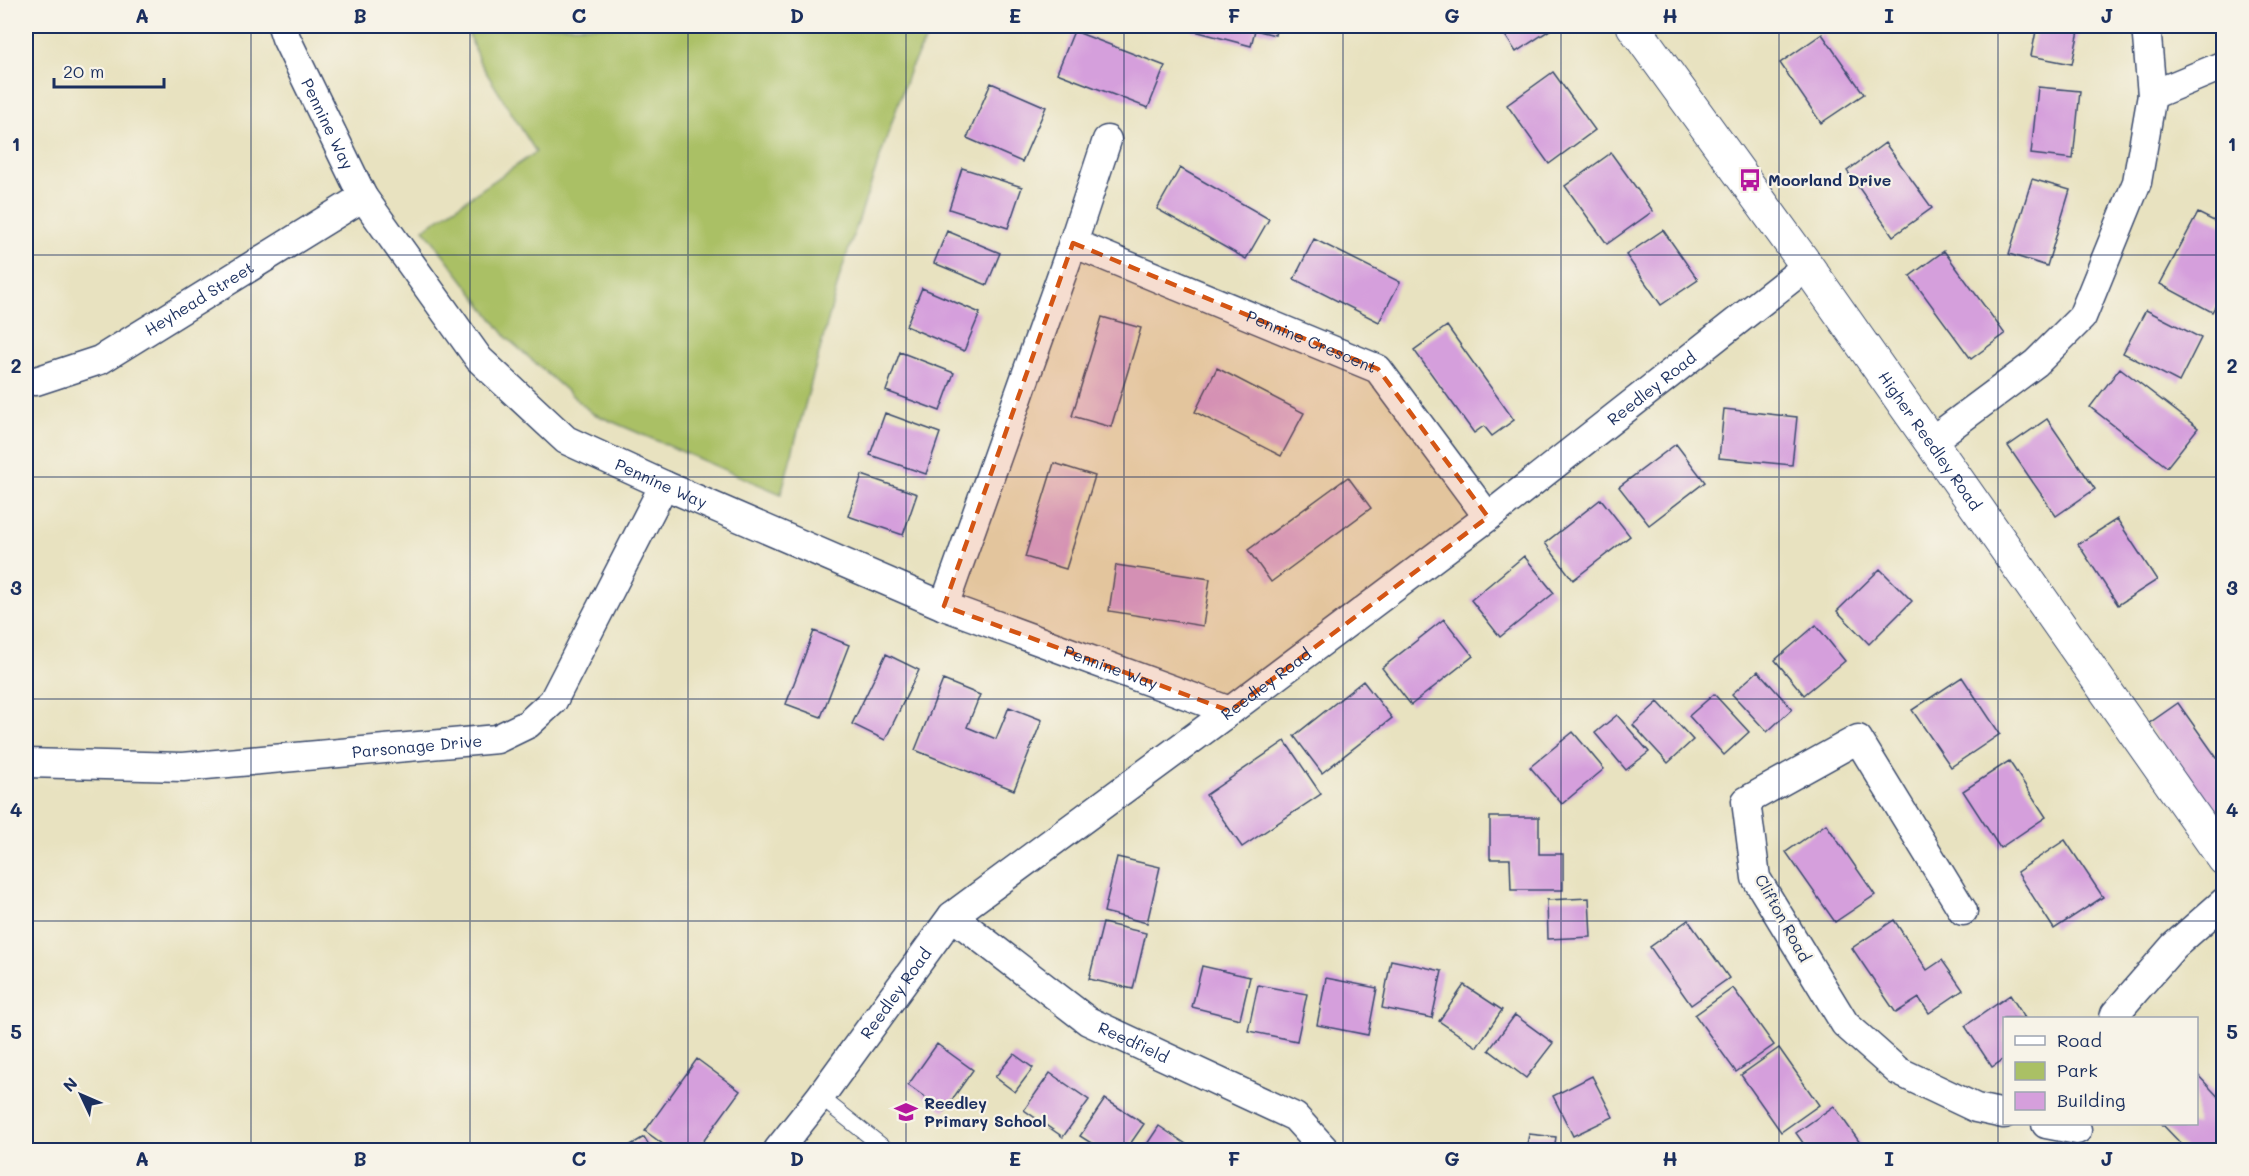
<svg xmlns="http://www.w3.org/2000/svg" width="2249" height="1176" font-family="Mali,sans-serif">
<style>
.green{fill:#aac065;stroke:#627862;stroke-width:1.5}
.building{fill:#d59fdc}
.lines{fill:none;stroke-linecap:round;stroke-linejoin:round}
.service-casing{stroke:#3a4a6d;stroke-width:17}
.minor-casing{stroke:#3a4a6d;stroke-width:31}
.tertiary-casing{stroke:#3a4a6d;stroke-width:35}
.service{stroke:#fff;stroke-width:15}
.minor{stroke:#fff;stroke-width:28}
.tertiary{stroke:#fff;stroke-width:33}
.marked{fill:#d45514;fill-opacity:0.2;stroke:#d45514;stroke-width:4.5;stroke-dasharray:12 8;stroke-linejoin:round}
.grid{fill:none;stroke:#1b2f5e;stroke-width:1.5;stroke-opacity:0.55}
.labels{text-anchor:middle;stroke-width:4.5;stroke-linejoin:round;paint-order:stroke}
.street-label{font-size:16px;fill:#1b2f5e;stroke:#f7f3e8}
.poi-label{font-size:16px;font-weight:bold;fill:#1b2f5e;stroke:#f7f3e8;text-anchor:start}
.neatline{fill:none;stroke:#1b2f5e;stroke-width:2}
.grid-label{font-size:20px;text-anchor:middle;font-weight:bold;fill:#1b2f5e}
</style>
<rect width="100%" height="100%" fill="#f7f3e8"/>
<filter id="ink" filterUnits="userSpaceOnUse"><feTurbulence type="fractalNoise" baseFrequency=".0167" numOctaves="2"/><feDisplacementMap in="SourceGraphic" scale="12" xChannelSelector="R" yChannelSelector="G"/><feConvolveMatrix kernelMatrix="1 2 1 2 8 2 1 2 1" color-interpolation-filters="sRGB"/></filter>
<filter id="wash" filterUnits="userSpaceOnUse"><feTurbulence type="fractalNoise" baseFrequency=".008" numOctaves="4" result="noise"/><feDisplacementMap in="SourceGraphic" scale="24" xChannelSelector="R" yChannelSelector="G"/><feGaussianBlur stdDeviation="1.35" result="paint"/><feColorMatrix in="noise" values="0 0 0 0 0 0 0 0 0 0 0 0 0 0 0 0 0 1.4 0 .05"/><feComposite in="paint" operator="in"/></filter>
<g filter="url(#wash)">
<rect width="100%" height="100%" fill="#e8e2c0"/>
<!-- green -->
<path class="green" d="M466,26H933L910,69L841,272L781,494L592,413L507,338L424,229L536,152L479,61Z"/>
<g id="blocks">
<!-- building -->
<path class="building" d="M1193,26H1277L1275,35L1255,30L1251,46L1191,30Z
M1499,26H1556L1516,52Z
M2037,26H2080L2072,64L2031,56Z
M1074,31L1165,66L1148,108L1057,73Z
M1822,34L1864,94L1821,123L1780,63Z
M1553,72L1595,130L1549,164L1507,105Z
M991,83L1046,107L1022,162L967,138Z
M2038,87L2080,91L2073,159L2031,154Z
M1885,143L1932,208L1893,236L1847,171Z
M1611,153L1653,211L1607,244L1565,186Z
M962,168L1022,187L1008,228L949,209Z
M1180,168L1269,219L1246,259L1157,209Z
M2032,179L2070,190L2047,266L2009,254Z
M2198,213L2224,226V291L2212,312L2160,284Z
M1663,230L1698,280L1661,305L1626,255Z
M947,231L1000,253L987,285L934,263Z
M1314,239L1400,282L1379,322L1294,279Z
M1944,251L2005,334L1971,359L1910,276Z
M922,288L980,313L964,351L906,326Z
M2146,310L2201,338L2179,382L2123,353Z
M1102,317L1141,328L1111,427L1072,416Z
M1447,326L1514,420L1492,436L1484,426L1474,433L1414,350Z
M900,352L954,373L940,411L886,391Z
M1217,368L1304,413L1281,456L1195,412Z
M2120,368L2198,428L2167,467L2090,407Z
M1724,409L1797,417L1792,465L1719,458Z
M885,413L940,433L926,474L870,455Z
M2047,419L2095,489L2056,516L2008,446Z
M1676,444L1705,482L1649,525L1619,487Z
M1054,463L1095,476L1066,569L1025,557Z
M862,475L917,494L903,535L848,516Z
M1348,477L1371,508L1271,582L1248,550Z
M1601,499L1630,536L1573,580L1545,543Z
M2117,519L2157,580L2118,605L2078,544Z
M1524,556L1554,593L1500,637L1471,600Z
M1116,565L1210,579L1203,626L1109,611Z
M1880,569L1912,601L1869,644L1837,611Z
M1444,619L1473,656L1411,705L1382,668Z
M1816,625L1845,661L1804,695L1775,660Z
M814,631L849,645L821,717L786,704Z
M886,654L919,670L885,740L852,724Z
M1758,671L1792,709L1767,732L1732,694Z
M1962,677L2000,734L1951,767L1912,710Z
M943,680L980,695L967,727L996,739L1009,707L1042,720L1014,790L915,750Z
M1363,681L1392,718L1322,773L1294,736Z
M1714,694L1749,732L1724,755L1689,716Z
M1658,702L1693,740L1668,763L1633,725Z
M2178,703L2224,768V833L2148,724Z
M1617,715L1649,752L1626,770L1595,733Z
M1573,732L1604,769L1562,804L1530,767Z
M1285,741L1321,794L1242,847L1206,795Z
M2009,761L2046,817L2000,848L1963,791Z
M1490,817H1539V854H1563V890H1511L1510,859H1490Z
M1826,824L1875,895L1835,922L1786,852Z
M2065,840L2103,897L2054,929L2017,872Z
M1117,857L1160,867L1147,923L1104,912Z
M1589,898L1591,937L1548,939L1547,900Z
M1688,920L1729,978L1691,1005L1650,947Z
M1894,920L1927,970L1942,960L1963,990L1929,1013L1919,998L1896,1013L1852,948Z
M1103,923L1146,933L1133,989L1089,979Z
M1391,960L1442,971L1432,1018L1382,1008Z
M1202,966L1250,977L1240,1019L1192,1007Z
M1326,978L1377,988L1368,1035L1317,1025Z
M1258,985L1307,994L1297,1041L1248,1031Z
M1464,985L1502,1010L1477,1047L1439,1021Z
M1733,988L1774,1045L1736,1072L1695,1015Z
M2010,995L2025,1018H2004V1059L1992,1067L1965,1026Z
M1515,1015L1553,1043L1526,1078L1489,1050Z
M937,1044L973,1070L944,1111L908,1085Z
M1779,1048L1819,1105L1781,1132L1741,1075Z
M1014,1054L1033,1068L1015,1092L995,1077Z
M697,1059L740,1091L697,1150H671L645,1131Z
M1050,1073L1089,1100L1063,1137L1024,1110Z
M2196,1073L2224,1103V1137L2208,1150H2187L2162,1124H2196Z
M1592,1076L1613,1117L1573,1136L1553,1096Z
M1105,1099L1144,1124L1126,1150H1102L1080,1136Z
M1834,1106L1865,1150H1808L1796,1133Z
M1159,1126L1195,1150H1143Z
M1529,1134L1556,1137L1554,1150H1526Z
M644,1137L652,1150H625L624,1149Z"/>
</g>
</g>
<g filter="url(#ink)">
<use href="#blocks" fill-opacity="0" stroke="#3a4a6d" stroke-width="1.5"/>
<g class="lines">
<!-- service casing -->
<g class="service-casing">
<path id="service" d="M820,1097L887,1150"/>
</g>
<!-- minor casing -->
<g class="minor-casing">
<g id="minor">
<path id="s1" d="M282,26L286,38L363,197L479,359L566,440L664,485L944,606L1230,711"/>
<path d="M2152,95L2224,65"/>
<path id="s2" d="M1073,243L1378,369L1488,517"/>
<path id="s3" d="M26,380L36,381L100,360L363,197"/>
<path d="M1930,442L2036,363L2082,317L2137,182L2152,95L2146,26"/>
<path d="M944,606L1073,243L1107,140"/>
<path id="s4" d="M26,763L183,767L497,739L528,724L553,701L664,485"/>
<path d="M1963,911L1858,739L1746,801L1756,878L1845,1024L1898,1071L1976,1108L2004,1114"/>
<path id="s5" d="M952,916L1088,1021L1295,1117L1325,1150"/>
<path d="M2114,1018L2115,1014L2174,946L2224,902"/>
<path d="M2046,1124L2077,1130"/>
<path id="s6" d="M778,1150L820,1097L952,916L1230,711L1488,517L1807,266"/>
</g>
</g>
<!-- tertiary casing -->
<g class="tertiary-casing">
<g id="tertiary">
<path id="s7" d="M1633,26L1807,266L2224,859"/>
</g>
</g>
<!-- service -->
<use href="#service" class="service"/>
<!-- minor -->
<use href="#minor" class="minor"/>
<!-- tertiary -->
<use href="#tertiary" class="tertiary"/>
</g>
</g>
<!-- marked area -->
<path class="marked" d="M1073,243L1378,369L1488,517L1230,711L944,606Z"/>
<!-- grid -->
<path class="grid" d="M251,26V1150M470,26V1150M688,26V1150M906,26V1150M1124,26V1150M1343,26V1150M1561,26V1150M1779,26V1150M1998,26V1150M26,255H2224M26,477H2224M26,699H2224M26,921H2224"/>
<!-- icons -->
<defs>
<g id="bus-bare" transform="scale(1.8)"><path d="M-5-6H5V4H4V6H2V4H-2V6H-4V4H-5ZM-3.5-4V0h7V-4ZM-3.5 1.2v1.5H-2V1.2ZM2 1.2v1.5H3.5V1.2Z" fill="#b5179e" stroke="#f7f3e8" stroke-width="2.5" paint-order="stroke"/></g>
<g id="school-bare" transform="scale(1.8)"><path d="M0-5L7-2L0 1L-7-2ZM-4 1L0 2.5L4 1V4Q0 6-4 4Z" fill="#b5179e" stroke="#f7f3e8" stroke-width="2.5" paint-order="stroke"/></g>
</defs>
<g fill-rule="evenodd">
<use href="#bus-bare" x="1750" y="180"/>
<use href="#school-bare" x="906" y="1112"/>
</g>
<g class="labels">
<!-- street labels -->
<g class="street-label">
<text dy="6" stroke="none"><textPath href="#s1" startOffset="108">Pennine Way</textPath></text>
<text dy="6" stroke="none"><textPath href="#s3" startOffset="194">Heyhead Street</textPath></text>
<text dy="6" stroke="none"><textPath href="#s2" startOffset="258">Pennine Crescent</textPath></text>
<text dy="6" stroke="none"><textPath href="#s6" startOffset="1168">Reedley Road</textPath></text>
<text dy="6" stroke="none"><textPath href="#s7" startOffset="510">Higher Reedley Road</textPath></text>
<text dy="6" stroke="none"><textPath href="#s1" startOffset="612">Pennine Way</textPath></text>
<text dy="6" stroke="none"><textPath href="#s1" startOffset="1098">Pennine Way</textPath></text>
<text dy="6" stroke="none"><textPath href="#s6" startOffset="682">Reedley Road</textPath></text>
<text dy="6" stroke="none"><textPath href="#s4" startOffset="392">Parsonage Drive</textPath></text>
<text transform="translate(1783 918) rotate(61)" y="6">Clifton Road</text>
<text dy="6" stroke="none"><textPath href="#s6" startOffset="196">Reedley Road</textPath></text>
<text dy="6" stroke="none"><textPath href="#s5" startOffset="222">Reedfield</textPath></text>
</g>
<!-- poi labels -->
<g class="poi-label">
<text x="1768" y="186">Moorland Drive</text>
<text x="924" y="1109">Reedley<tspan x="924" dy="18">Primary School</tspan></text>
</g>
</g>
<!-- margin -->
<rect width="2249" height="1176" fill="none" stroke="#f7f3e8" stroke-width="66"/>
<!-- legend -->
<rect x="2003" y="1017" width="195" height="108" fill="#f7f3e8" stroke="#9fa5b1" stroke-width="1.5"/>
<rect x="2015" y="1036" width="30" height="9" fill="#ffffff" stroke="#9fa5b1" stroke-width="1.5"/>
<text x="2057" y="1047" font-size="18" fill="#1b2f5e">Road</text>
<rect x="2015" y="1062" width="30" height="18" fill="#aac065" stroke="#9fa5b1" stroke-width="1.5"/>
<text x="2057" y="1077" font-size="18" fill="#1b2f5e">Park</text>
<rect x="2015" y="1092" width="30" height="18" fill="#d59fdc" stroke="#9fa5b1" stroke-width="1.5"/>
<text x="2057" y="1107" font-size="18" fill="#1b2f5e">Building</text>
<!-- north arrow -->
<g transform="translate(81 1095) rotate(314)" stroke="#f7f3e8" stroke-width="4.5" paint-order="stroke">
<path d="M0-4.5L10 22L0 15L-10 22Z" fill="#1b2f5e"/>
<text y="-9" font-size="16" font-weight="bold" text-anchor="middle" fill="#1b2f5e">N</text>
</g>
<!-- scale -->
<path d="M54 78v9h110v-9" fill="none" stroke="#1b2f5e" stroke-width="3"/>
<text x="63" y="78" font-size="18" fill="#1b2f5e" stroke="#f7f3e8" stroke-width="4.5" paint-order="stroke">20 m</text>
<rect x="33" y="33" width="2183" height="1110" class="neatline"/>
<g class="grid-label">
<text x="142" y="23">A</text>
<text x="360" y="23">B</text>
<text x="579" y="23">C</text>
<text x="797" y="23">D</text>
<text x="1015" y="23">E</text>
<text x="1234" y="23">F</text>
<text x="1452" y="23">G</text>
<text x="1670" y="23">H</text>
<text x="1889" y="23">I</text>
<text x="2107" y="23">J</text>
<text x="16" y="151">1</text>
<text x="2232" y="151">1</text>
<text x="16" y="373">2</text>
<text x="2232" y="373">2</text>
<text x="16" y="595">3</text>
<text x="2232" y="595">3</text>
<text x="16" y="817">4</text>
<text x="2232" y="817">4</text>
<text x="16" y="1039">5</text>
<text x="2232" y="1039">5</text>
<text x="142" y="1166">A</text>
<text x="360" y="1166">B</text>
<text x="579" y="1166">C</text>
<text x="797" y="1166">D</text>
<text x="1015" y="1166">E</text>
<text x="1234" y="1166">F</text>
<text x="1452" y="1166">G</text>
<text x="1670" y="1166">H</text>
<text x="1889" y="1166">I</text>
<text x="2107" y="1166">J</text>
</g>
</svg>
